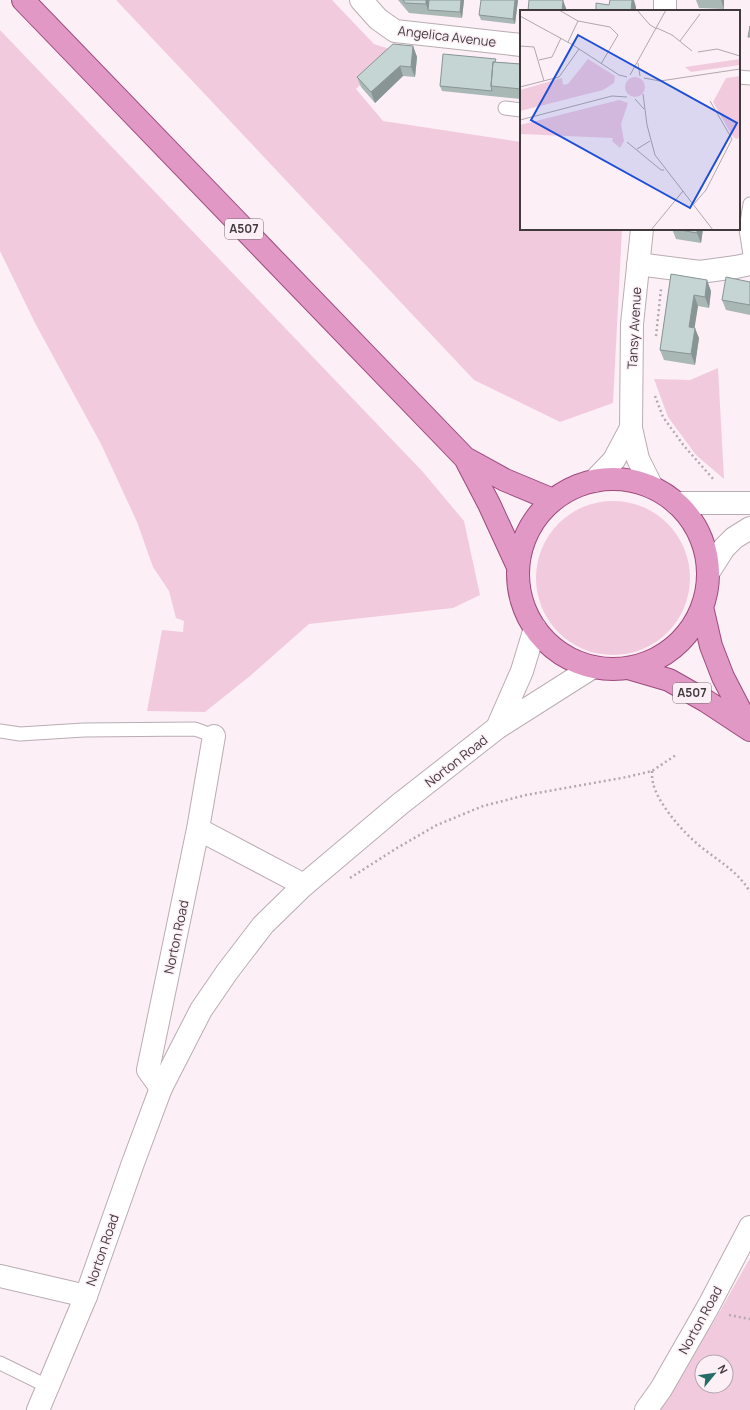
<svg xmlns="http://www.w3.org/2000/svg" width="750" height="1410" font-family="Manrope,sans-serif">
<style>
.green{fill:#f2cade;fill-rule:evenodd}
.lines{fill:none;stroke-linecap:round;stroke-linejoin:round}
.service-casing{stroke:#b9acb2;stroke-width:15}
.minor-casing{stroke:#b9acb2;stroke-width:24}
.tertiary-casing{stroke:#b9acb2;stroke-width:24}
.primary-casing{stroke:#9d4a7c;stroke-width:24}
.path{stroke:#b4a9ae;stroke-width:2.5;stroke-dasharray:2 3;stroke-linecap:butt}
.service{stroke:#fff;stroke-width:13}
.minor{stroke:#fff;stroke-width:22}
.tertiary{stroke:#fff;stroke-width:22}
.primary{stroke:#e298c5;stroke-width:22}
.wall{fill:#a9b7b5}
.shaded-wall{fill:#899594}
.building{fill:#c4d5d3;stroke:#899594}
.labels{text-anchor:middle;stroke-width:3;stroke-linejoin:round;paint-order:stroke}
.shield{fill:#fdeff6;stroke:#797074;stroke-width:1}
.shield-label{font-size:12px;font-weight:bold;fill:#403a3d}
.street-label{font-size:13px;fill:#403a3d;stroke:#fdeff6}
.inset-road{fill:none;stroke:#b1a7ac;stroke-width:1}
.view{fill:#1d4ed8;fill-opacity:0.15;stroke:#1d4ed8;stroke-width:2}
.inset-edge{fill:none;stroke:#403a3d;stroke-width:2}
</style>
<rect width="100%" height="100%" fill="#fdeff6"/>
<!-- green -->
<path class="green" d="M116,0H332L374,44L396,51L356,89L383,121L521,142V229H622L613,403L560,422L474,380Z
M0,30L423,472L464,521L480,595L453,608L309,624L250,676L205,712L147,711L162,630L183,632L184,621L176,618L169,591L153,567L137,522L101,444L35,323L0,251Z
M718,368L724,479L696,455L668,417L654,379L690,380Z
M536 578a77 77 0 1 1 154 0a77 77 0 1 1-154 0Z
M750,1258V1410H656L716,1318ZM702,1362H726V1386H702Z"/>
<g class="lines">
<!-- service casing -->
<g class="service-casing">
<path id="service" d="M739,77L750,78
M505,108L521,110
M750,204L746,229L750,255
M0,731L20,734L84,730L195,729L214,736
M0,1363L49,1387"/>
</g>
<!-- minor casing -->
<g class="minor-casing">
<path id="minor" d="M361,0L378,19L395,31L521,45
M665,11V0
M642,229L632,324L631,428L638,459L652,487
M638,264L700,272L736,267L750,264
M594,481L614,460L631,428
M198,829L304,885
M161,1088L148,1070L198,829L214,736
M0,1276L86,1296
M646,1410L661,1389L708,1307L750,1227"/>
</g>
<!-- tertiary casing -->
<g class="tertiary-casing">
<path id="tertiary" d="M676,503H750
M708,573L724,548L734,538L750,528
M497,728L522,671L535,628
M38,1410L86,1296L133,1163L161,1088L201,1010L227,972L263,925L304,885L400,804L497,728L593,667"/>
</g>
<!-- primary casing -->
<g class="primary-casing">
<path id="primary" d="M23,0L465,458L489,504L518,567
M465,458L505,480L553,500
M518 574a95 95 0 1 1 190 0a95 95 0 1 1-190 0Z
M702,607L711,646L723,677L750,729
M628,668L669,680L706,701L750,730"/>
</g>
<!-- path -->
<path class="path" d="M656,336L661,289
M655,396L663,417L684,446L715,481
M652,771C652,775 652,779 653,783C658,805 687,837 705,850C722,863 739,873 750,892
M350,878L397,848L437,825L483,806L526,795L627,777L652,771L676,755
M729,1315L750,1319"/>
<!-- service -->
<use href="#service" class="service"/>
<!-- minor -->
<use href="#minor" class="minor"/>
<!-- tertiary -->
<use href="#tertiary" class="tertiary"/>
<!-- primary -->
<use href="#primary" class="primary"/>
</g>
<!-- wall -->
<path class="wall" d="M398,0H464L462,18L409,13Z
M518,0L515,24L481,20L479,15Z
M696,0H724V9L699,8Z
M413,46L417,57L415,77L403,76L375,103L361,87L357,77Z
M497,62L521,64V99L442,91L440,86Z
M672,229H703L701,243L676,239Z
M671,274L711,291L709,308L698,306L694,328L699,338L695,365L664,360L660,350Z
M750,282V315L726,310L722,300Z"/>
<!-- shaded-wall -->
<path class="shaded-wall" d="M426,0H431L428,10L426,4Z
M461,0H464L462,18L460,12Z
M515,0H518L515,24L513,19Z
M563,0L567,11H562Z
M632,0H634L636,7V11H631Z
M721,0H724V9Z
M413,46L417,57L415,77L411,67Z
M400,66L403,76L375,103L371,92Z
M697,229H703L701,243L697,233Z
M707,280L711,291L709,308L705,297Z
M694,295L698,306L693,338L689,327Z
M695,328L699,338L695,365L691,354Z"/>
<!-- building -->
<path class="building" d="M403,0H426V4L405,3Z
M429,0H461L460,12L428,10Z
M481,0H515L513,19L479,15Z
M529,0H563L562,11H528Z
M610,0H632L631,11H596V3L609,5Z
M750,26V37H748Z
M393,44L413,46L411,67L400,66L371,92L357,77Z
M443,54L496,59L495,62H493L491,86L492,91L440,86Z
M493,62L521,64V89L491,86Z
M674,229H697V233Z
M671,274L707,280L705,297L694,295L689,327L695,328L691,354L660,350Z
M726,277L750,282V305L722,300Z"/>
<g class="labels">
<!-- shield labels -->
<g class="shield">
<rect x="225" y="219" width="38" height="20" rx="3"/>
<rect x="673" y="683" width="38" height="20" rx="3"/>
</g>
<g class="shield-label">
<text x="244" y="233">A507</text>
<text x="692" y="697">A507</text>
</g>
<!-- street labels -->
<g class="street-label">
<text transform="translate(447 36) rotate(7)" y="5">Angelica Avenue</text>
<text transform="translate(634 328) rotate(-87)" y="5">Tansy Avenue</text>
<text transform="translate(456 761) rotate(-38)" y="5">Norton Road</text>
<text transform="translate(176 937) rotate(-78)" y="5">Norton Road</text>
<text transform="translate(102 1250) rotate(-71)" y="5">Norton Road</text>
<text transform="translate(700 1320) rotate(-61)" y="5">Norton Road</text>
</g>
</g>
<!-- overview -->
<g transform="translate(520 10)">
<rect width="220" height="220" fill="#fdeff6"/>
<path d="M68,49L95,66L94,73L83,80L0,101V80L42,68L43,75L48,74ZM220,49V55L171,62L165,57ZM220,66V126L217,129L213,127L193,92L206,68ZM105 77a10 10 0 1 1 20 0a10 10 0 1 1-20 0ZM99,90L108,93L101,114L104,131L100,138L92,131L93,128L0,124V115Z" fill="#f2cade"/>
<path class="inset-road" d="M39,0L58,11L90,17L98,25L81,54M117,0L130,15L137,19M0,6L53,35L99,65L107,67M137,18L152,25L172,41M160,31L180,4M48,32L58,11M0,36L14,37L24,71M178,42L197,39L220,46M19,50L32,47L41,28M118,53L120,66M110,65L146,0M124,68L140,71L220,59M0,77L39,67L59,39M123,84L127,115L135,145L193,220M115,89L124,99M0,110L92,86L107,87M107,132L141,160H144M117,139L130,131M173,195L186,180L212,129L190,91M131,220L163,181"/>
<path class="view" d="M58,25L217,113L170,198L11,110Z"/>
<rect width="220" height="220" class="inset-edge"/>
</g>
<!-- north arrow -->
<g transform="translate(714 1374) rotate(61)"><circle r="19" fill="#fdeff6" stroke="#b1a7ac"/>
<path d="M0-3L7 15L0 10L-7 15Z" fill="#246e67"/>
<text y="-6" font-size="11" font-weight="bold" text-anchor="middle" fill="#403a3d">N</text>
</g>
</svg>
